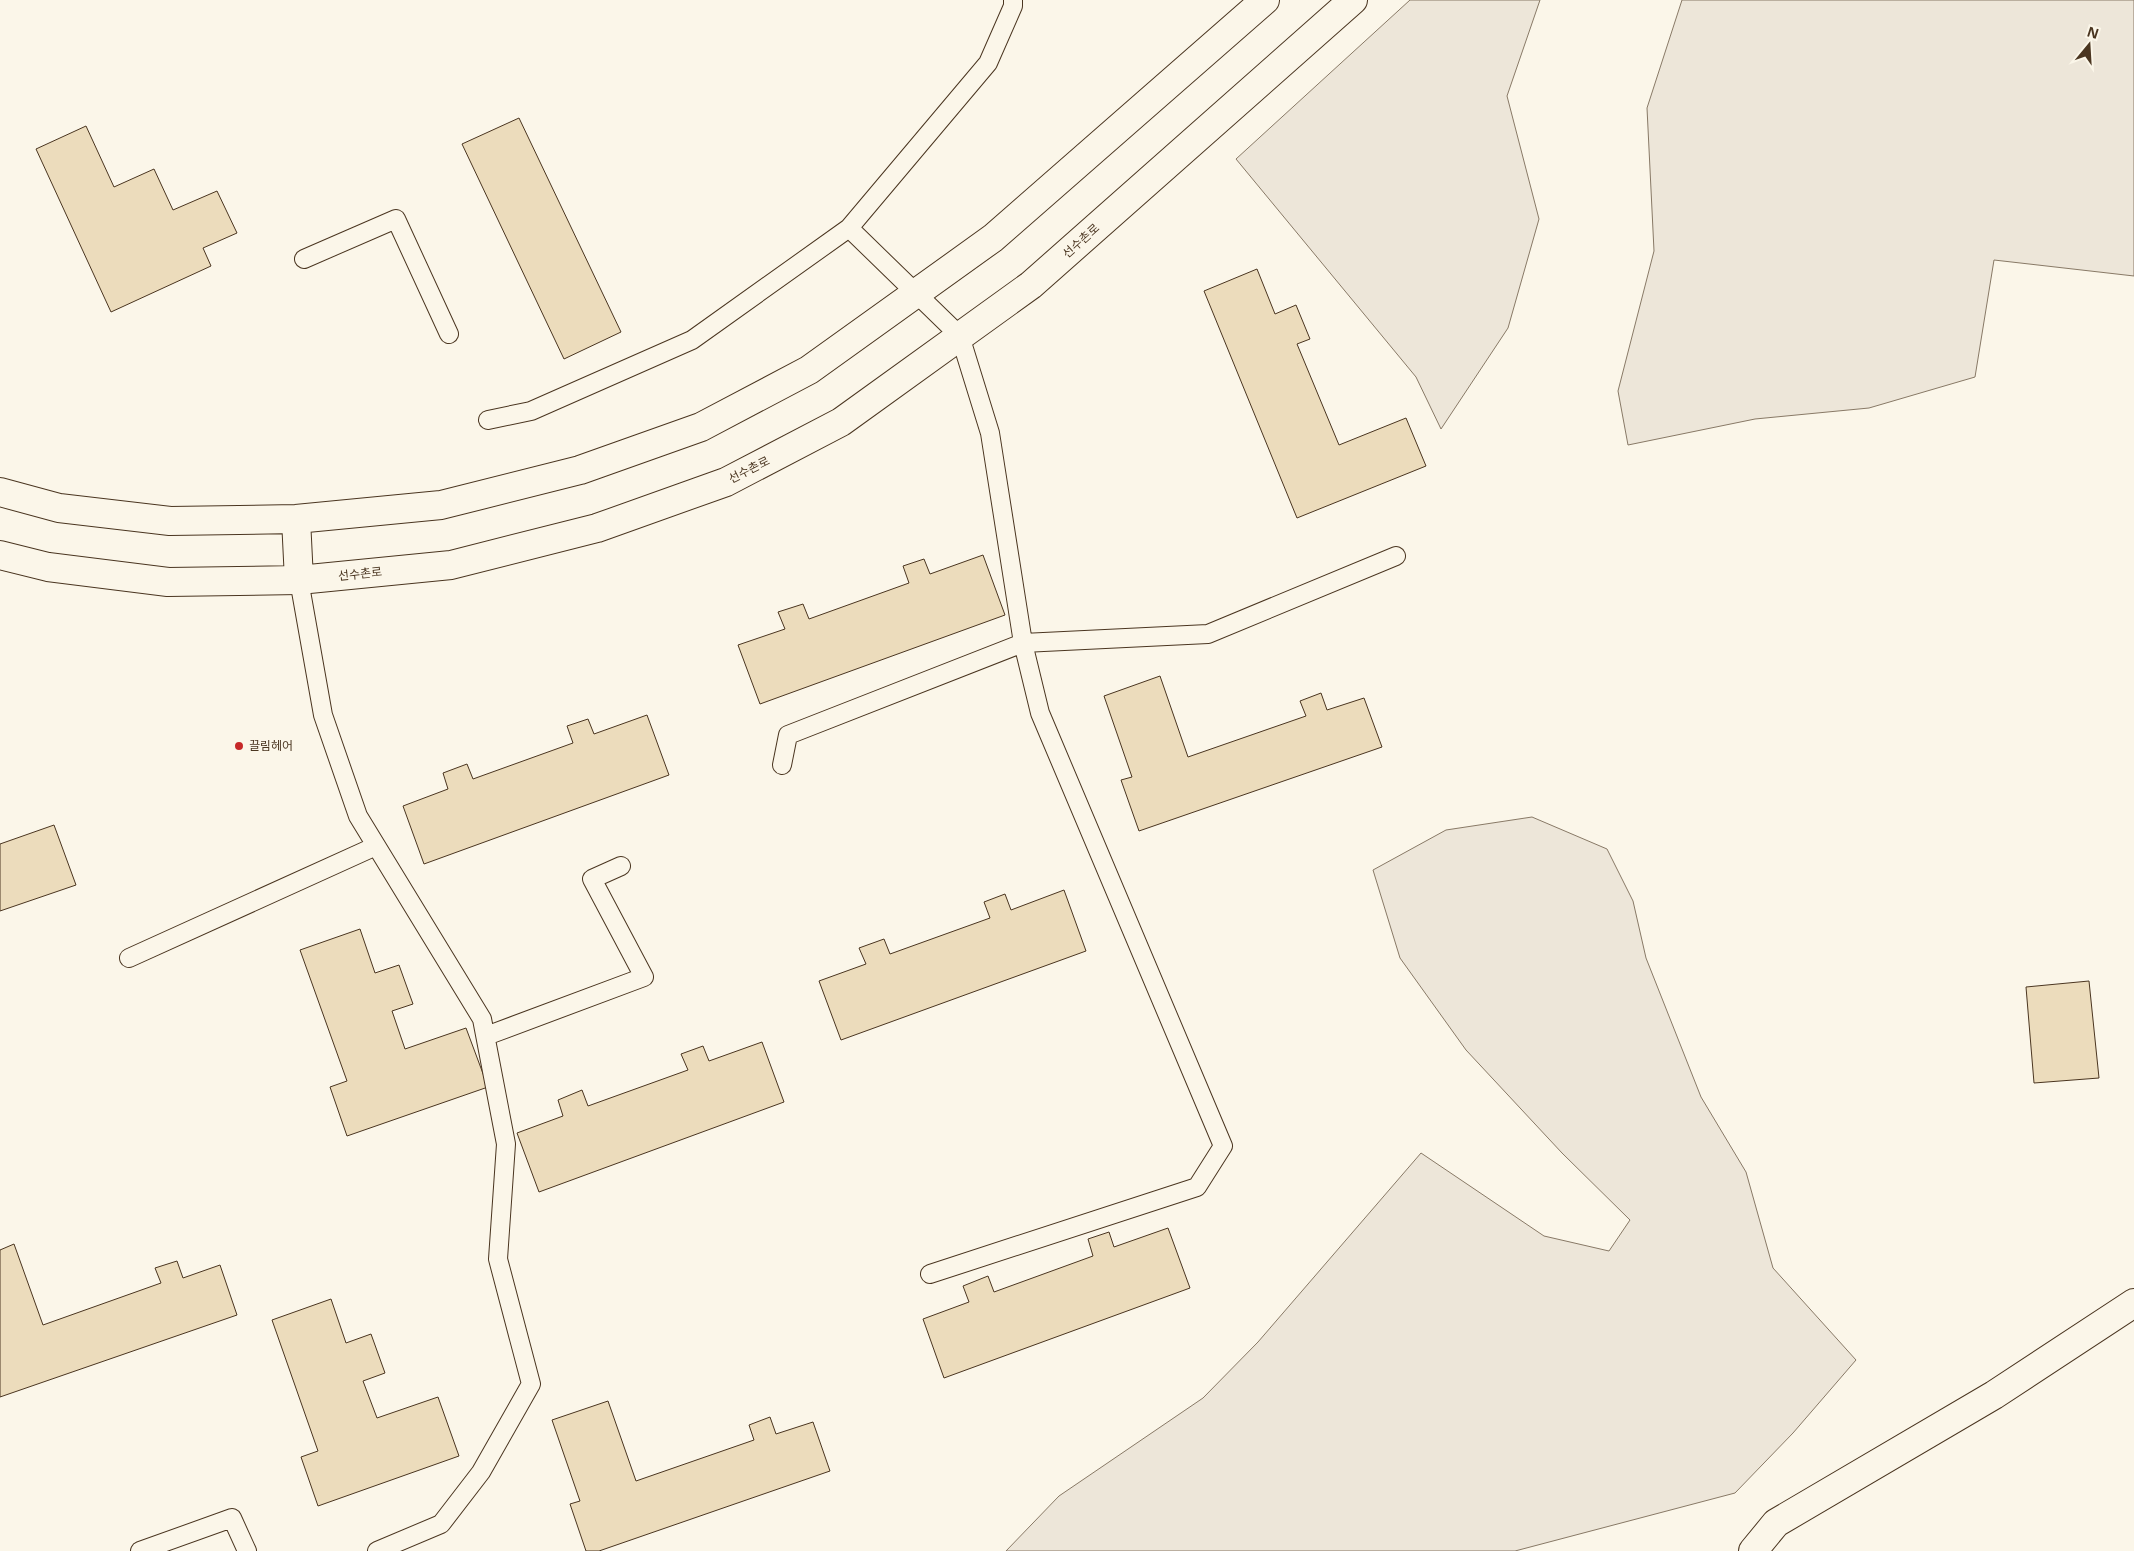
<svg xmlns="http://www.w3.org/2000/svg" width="2134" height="1551" font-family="'Open Sans','Noto Sans KR',sans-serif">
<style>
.green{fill:#ede6d9;stroke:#887966}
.building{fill:#ecdcbc;stroke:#4a3520}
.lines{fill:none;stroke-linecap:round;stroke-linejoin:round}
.lane-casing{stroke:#4a3520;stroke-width:20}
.street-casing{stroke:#4a3520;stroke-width:30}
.secondary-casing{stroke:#4a3520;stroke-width:30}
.lane{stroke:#fbf6e9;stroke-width:18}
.street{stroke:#fbf6e9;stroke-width:28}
.secondary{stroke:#fbf6e9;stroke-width:28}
.poi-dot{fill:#c62828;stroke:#fbf6e9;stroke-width:2}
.labels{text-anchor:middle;stroke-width:4;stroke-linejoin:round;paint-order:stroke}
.street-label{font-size:12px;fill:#4a3520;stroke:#fbf6e9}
.poi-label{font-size:12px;fill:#4a3520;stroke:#fbf6e9;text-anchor:start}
</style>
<rect width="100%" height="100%" fill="#fbf6e9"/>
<!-- green -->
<path class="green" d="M1410,0H1540L1507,96L1539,219L1508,328L1441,429L1416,377L1236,159Z
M1682,0H2134V276L1994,260L1975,377L1869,408L1755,419L1628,445L1618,391L1654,251L1647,108Z
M1532,817L1607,849L1633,901L1646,958L1701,1097L1746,1172L1773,1268L1856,1360L1793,1433L1735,1493L1515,1551H1006L1059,1496L1203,1398L1258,1342L1421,1153L1544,1236L1609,1251L1630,1220L1562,1153L1466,1050L1400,958L1373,870L1446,830Z"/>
<!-- building -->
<path class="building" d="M519,118L621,332L564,359L462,144Z
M86,126L114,187L154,169L173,210L217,191L237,233L203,248L211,266L111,312L36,149Z
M1257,269L1275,314L1296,305L1310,339L1297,344L1339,445L1406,418L1426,466L1297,518L1204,291Z
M983,555L1005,615L760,704L738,645L785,629L778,612L803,604L809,619L909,583L903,566L924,559L930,574Z
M1160,676L1188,757L1306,716L1300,701L1321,693L1327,710L1364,698L1382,747L1139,831L1121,780L1132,777L1104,696Z
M647,715L669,775L424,864L403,806L448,789L443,773L467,764L473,779L573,743L567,726L588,719L594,734Z
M54,825L76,885L0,911V844Z
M1064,890L1086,951L841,1040L819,981L866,964L859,948L884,939L890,954L990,918L984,902L1005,894L1011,910Z
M360,929L375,973L399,965L413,1004L392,1011L405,1049L466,1028L488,1087L347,1136L330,1087L347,1081L300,950Z
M2089,981L2099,1078L2034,1083L2026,987Z
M762,1042L784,1102L539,1192L517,1133L563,1116L558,1100L582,1090L588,1106L688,1070L681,1054L703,1046L709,1061Z
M1168,1228L1190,1288L944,1378L923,1319L969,1302L963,1286L988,1276L994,1292L1093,1256L1088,1239L1109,1232L1114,1247Z
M14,1244L43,1325L161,1283L155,1268L177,1261L183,1278L220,1265L237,1315L0,1397V1250Z
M331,1299L346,1343L371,1334L385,1373L363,1381L377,1418L438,1397L459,1456L318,1506L301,1457L318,1451L272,1320Z
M608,1401L636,1481L754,1440L749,1425L770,1417L776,1434L813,1422L830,1471L599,1551H586L570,1504L580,1501L552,1420Z"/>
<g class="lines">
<!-- lane casing -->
<g class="lane-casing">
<path id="lane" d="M849,228L960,336L990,433L1023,643L1040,713L1223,1146L1197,1187L930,1274
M304,259L396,219L449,334
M488,420L531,411L692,340L849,228L988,63L1013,6V0
M299,580L323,715L358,816L482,1019L506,1144L498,1259L531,1384L481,1472L441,1524L377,1551
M782,765L788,735L1023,643L1208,634L1396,556
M129,958L376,846
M486,1036L644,977L592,879L621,866
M140,1551L232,1518L247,1551"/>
</g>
<!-- street casing -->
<g class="street-casing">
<path id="street" d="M1753,1551L1776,1523L1994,1395L2134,1303"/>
</g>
<!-- secondary casing -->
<g class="secondary-casing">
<path id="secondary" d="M0,492L59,508L170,521L296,519L441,505L580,470L701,427L809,370L993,238L1265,0
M296,519L299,580
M0,555L48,567L168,582L299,580L451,565L597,528L726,482L841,422L1031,285L1353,0"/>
</g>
<!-- lane -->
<use href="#lane" class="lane"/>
<!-- street -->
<use href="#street" class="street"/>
<!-- secondary -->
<use href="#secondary" class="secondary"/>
</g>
<!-- markers -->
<circle class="poi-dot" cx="239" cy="746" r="5"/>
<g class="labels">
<!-- street labels -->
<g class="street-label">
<text transform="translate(1081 241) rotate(-42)" y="4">선수촌로</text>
<text transform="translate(749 470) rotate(-27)" y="4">선수촌로</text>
<text transform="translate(360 574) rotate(-6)" y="4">선수촌로</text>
</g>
<!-- poi labels -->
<g class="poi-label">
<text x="249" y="750">끌림헤어</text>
</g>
</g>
<!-- north arrow -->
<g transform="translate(2089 45) rotate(18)" stroke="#fbf6e9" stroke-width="4" paint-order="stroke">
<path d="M0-4L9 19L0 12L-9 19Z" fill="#4a3520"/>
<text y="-8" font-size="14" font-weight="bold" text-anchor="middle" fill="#4a3520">N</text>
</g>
</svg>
